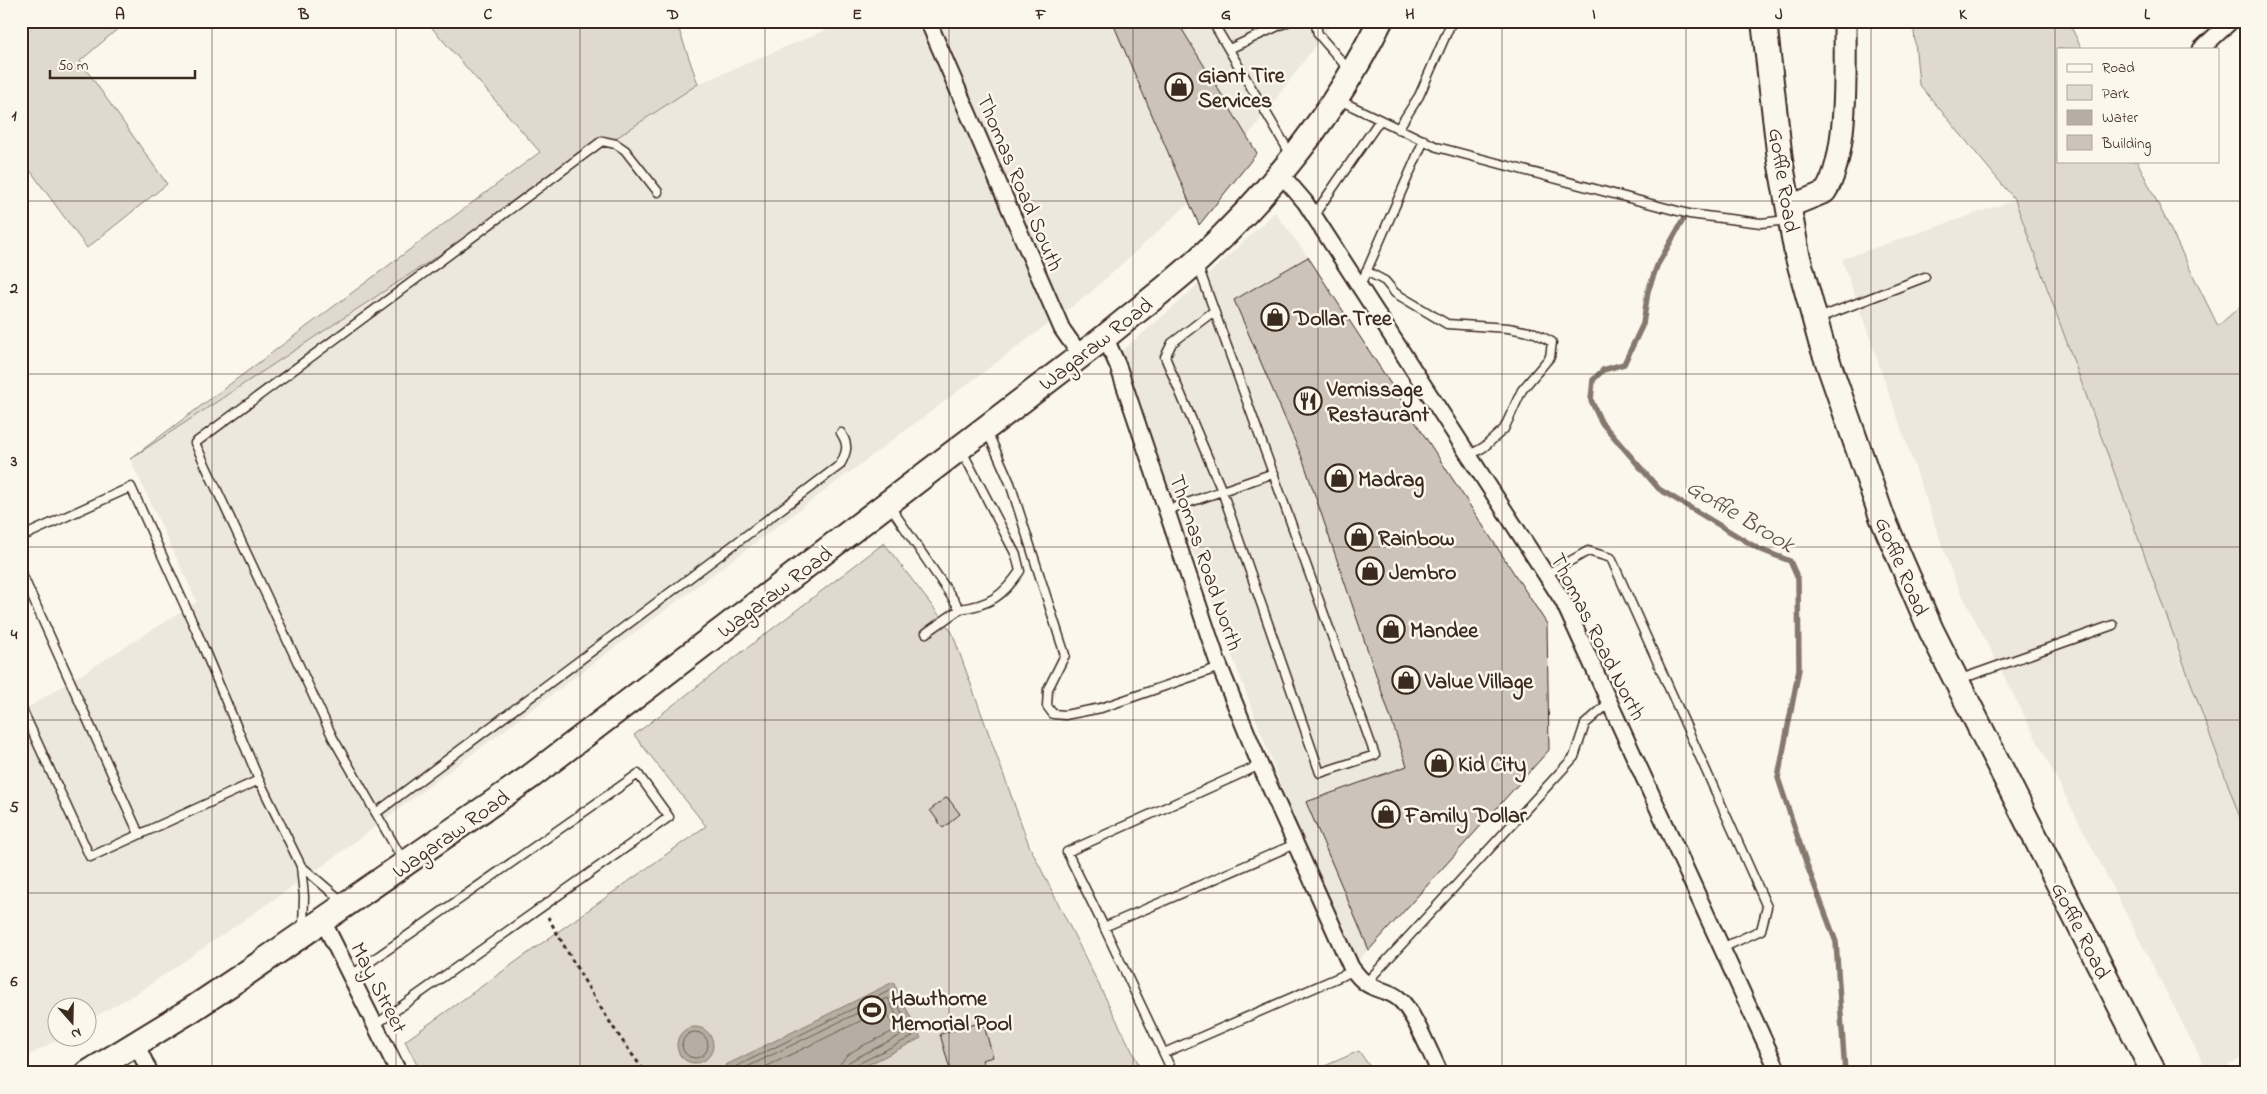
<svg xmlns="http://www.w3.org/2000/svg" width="2267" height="1094" font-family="'Indie Flower',sans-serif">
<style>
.built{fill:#ede8dd}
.green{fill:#dfd9ce;stroke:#8d8276}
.water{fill:#b6aea2;stroke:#85796d}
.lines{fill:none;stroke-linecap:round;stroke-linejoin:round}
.shore{stroke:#6c5f53;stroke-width:1}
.stream{stroke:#85796d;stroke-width:5.5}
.building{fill:#ccc4b9;stroke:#3b2a1e}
.lane-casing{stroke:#3b2a1e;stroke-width:11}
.street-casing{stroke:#3b2a1e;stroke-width:19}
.secondary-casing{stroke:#3b2a1e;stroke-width:25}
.primary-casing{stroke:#3b2a1e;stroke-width:28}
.path{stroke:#3b2a1e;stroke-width:3;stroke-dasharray:4 4;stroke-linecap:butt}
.lane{stroke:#fbf7ec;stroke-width:8}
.street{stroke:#fbf7ec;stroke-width:15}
.secondary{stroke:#fbf7ec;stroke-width:21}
.primary{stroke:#fbf7ec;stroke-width:24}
.grid{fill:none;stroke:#3b2a1e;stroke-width:1;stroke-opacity:0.55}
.labels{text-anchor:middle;stroke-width:5;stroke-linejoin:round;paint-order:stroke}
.poi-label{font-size:22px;font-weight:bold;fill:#3b2a1e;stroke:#fbf7ec;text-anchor:start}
.street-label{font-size:22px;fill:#3b2a1e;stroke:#fbf7ec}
.water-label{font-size:24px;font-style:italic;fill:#605246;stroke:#fbf7ec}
.neatline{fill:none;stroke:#3b2a1e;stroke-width:2}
.grid-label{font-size:16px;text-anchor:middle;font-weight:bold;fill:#3b2a1e}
</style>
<rect width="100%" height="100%" fill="#fbf7ec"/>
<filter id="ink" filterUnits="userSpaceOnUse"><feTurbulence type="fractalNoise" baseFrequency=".02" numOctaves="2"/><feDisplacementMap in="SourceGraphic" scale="10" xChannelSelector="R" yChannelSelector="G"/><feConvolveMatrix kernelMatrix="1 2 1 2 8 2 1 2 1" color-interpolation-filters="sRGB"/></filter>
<g filter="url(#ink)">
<!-- built -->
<path class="built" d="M847,21H1334L1216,179L1091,292L321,867L142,990L88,1021V1006H58V1036L62,1037L21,1060V712L197,602L130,459L698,84Z
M2015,200L2246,834V1056L2214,1073H2208L1954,579L1842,259Z
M1275,212L1308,257L1547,624L1549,750L1358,961L1288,804L1176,507L1122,351L1178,303Z"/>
<!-- green -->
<path class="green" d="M21,21H127L80,61L167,184L87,248L21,158Z
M426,21H684L677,24L698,84L130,459L540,152Z
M1913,21H2068L2082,49H2058V161H2137L2218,326L2246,301V834L2015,200L1919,84Z
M884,543L952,632L1029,845L1143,1073H421L405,1041L706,826L634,735Z
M1359,1051L1374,1073H1309Z"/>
<!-- water -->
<path class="water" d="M893,982L921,1038L852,1073H729L726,1065Z
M677 1045a18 18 0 1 1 36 0a18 18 0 1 1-36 0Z"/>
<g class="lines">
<!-- shore -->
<path class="shore" d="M682 1045a13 13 0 1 1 26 0a13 13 0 1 1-26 0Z
M734,1073L735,1067L891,990L913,1036L854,1066L851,1073
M740,1073L741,1070L888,998L905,1033L850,1061L846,1066L845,1073
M753,1073L885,1009L895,1030C878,1041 838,1050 838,1073"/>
<!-- stream -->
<path class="stream" d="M1683,220L1657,266L1648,291L1643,324L1624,364L1603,370L1593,380L1591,400L1601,422L1659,489L1759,549L1790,561L1798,579L1799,669L1778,778L1808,868L1836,942L1845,1073"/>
</g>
<!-- building -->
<path class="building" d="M1112,21H1177L1257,153L1199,225Z
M1308,257L1547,624L1549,750L1369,950L1306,802L1407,766L1303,460L1234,300Z
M947,797L960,814L943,828L930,810Z
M983,1022L993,1057L982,1060L985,1067L978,1069L979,1073H951L940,1034Z"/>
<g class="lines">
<!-- lane casing -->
<g class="lane-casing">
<path id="lane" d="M1212,21L1291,155
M1315,21L1318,34L1350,71
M1229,49L1289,21
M1339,100L1437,147L1689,214L1761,223L1787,220
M1398,129L1419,96L1452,21
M1314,215L1380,120
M1198,266L1375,755L1320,773L1222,491L1165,357L1172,343L1214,311
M1366,271L1385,281L1395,293L1447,324L1508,328L1535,333L1552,342L1550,357L1522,390L1504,429L1484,447L1470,455
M1360,286L1424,140
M1816,319L1925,277
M987,431L1010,483L1065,655L1048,689L1047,706L1053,714L1065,715L1101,708L1220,667
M889,505L960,609C990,605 1003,596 1020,571L1016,555L962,451
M1167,510L1274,473
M21,537L131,487L196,630L259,780
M21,572L139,834
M1547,574L1588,551L1611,558L1767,907L1761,930L1722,948
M926,633L960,609
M1958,680L2113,625
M21,707L90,857L259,780L301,866L304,897L303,928
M1260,765L1067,852L1104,927L1295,844
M376,813L840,465C847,452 849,445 841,433
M404,862L333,738L195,443L602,141L616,144L625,150L658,192
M301,866L343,902
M1104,927L1173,1073
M350,976L638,774L669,817L375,1025
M1366,983L1574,757L1585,724L1610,702
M1164,1053L1353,971"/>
</g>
<!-- street casing -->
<g class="street-casing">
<path id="street" d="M928,21L1062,329L1081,356
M2201,49L2231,21
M1280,173L1305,202L1563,601L1779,1073
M1105,337L1118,366L1217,660L1260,765L1351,967C1357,975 1363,983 1373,987C1382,991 1391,992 1398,998C1413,1009 1431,1055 1440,1073
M323,921L399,1073
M136,1044L150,1073"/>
</g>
<!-- secondary casing -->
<g class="secondary-casing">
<path id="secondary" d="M1788,207L1825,192C1849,157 1845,64 1845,21"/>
</g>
<!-- primary casing -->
<g class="primary-casing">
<path id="primary" d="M1764,21L1780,160L1797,254L1821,342L1882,517L1931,630L2154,1073
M88,1073L191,1010L245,974L530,777L1105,337C1135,312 1167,288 1196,262C1270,194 1336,111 1380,21"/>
</g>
<!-- path -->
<path class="path" d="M548,917C578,971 608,1024 646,1073"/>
<!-- lane -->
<use href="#lane" class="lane"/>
<!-- street -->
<use href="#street" class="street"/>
<!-- secondary -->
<use href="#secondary" class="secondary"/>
<!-- primary -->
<use href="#primary" class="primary"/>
</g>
</g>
<!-- grid -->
<path class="grid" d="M212,21V1073M396,21V1073M580,21V1073M765,21V1073M949,21V1073M1133,21V1073M1318,21V1073M1502,21V1073M1686,21V1073M1871,21V1073M2055,21V1073M21,201H2246M21,374H2246M21,547H2246M21,720H2246M21,893H2246"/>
<!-- icons -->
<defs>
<g id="shop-ring" transform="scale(1.4375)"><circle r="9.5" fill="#fbf7ec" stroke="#3b2a1e" stroke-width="1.5"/><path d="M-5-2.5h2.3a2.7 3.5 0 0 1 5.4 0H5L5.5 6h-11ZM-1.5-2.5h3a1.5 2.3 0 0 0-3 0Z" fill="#3b2a1e"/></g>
<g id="restaurant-ring" transform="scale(1.4375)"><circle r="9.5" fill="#fbf7ec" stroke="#3b2a1e" stroke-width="1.5"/><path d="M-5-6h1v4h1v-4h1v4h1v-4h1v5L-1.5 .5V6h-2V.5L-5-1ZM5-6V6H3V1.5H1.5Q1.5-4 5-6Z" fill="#3b2a1e"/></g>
<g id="stadium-ring" transform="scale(1.4375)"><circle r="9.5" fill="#fbf7ec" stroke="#3b2a1e" stroke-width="1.5"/><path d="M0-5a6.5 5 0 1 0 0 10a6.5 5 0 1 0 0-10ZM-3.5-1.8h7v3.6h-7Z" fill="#3b2a1e"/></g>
</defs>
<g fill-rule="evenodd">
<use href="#shop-ring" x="1179" y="87"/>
<use href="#shop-ring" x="1275" y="317"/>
<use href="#restaurant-ring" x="1308" y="401"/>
<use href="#shop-ring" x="1339" y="478"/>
<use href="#shop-ring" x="1359" y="537"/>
<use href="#shop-ring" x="1370" y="571"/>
<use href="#shop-ring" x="1391" y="629"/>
<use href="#shop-ring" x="1406" y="680"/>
<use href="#shop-ring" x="1439" y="763"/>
<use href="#shop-ring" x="1386" y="814"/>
<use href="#stadium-ring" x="872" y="1010"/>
</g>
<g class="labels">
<!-- poi labels -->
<g class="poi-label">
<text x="1198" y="82">Giant Tire<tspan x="1198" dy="25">Services</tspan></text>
<text x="1294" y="325">Dollar Tree</text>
<text x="1327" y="396">Vernissage<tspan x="1327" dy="25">Restaurant</tspan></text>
<text x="1358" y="486">Madrag</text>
<text x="1378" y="545">Rainbow</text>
<text x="1389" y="579">Jembro</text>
<text x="1410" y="637">Mandee</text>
<text x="1425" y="688">Value Village</text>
<text x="1458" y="771">Kid City</text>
<text x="1405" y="822">Family Dollar</text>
<text x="891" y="1005">Hawthorne<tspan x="891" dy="25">Memorial Pool</tspan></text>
</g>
<!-- street labels -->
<g class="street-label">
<text transform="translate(1785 180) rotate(81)" y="8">Goffle Road</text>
<text transform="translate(1021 182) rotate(67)" y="8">Thomas Road South</text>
<text transform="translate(1095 343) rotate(-38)" y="8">Wagaraw Road</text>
<text transform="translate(1207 562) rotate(71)" y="8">Thomas Road North</text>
<text transform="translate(1903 566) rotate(67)" y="8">Goffle Road</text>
<text transform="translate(774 591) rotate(-37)" y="8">Wagaraw Road</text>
<text transform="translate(1599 636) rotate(63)" y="8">Thomas Road North</text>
<text transform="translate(450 833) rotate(-35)" y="8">Wagaraw Road</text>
<text transform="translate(2082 930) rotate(63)" y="8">Goffle Road</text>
<text transform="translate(380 987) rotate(63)" y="8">May Street</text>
</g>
<!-- water labels -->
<g class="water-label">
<text transform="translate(1741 515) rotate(31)" y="8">Goffle Brook</text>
</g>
</g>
<!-- margin -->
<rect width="2267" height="1094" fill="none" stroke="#fbf7ec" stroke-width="55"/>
<!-- legend -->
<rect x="2057" y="48" width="162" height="115" fill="#fbf7ec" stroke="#aea59a"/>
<rect x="2067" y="64" width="25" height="8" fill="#fbf7ec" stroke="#aea59a"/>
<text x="2102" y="72" font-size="15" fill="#3b2a1e">Road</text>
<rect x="2067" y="85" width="25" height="15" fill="#dfd9ce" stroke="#aea59a"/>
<text x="2102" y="98" font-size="15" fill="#3b2a1e">Park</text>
<rect x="2067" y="110" width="25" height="15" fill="#b6aea2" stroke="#aea59a"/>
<text x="2102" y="122" font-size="15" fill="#3b2a1e">Water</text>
<rect x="2067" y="135" width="25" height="15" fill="#ccc4b9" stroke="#aea59a"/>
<text x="2102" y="148" font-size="15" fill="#3b2a1e">Building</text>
<!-- north arrow -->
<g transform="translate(72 1022) rotate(160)"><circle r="24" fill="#fbf7ec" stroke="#aea59a"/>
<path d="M0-4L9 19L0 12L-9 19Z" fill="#3b2a1e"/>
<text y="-8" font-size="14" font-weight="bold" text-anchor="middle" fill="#3b2a1e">N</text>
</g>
<!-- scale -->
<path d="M50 70v8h145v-8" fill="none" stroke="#3b2a1e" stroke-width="2.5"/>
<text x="58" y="70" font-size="15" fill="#3b2a1e" stroke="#fbf7ec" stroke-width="4" paint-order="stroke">50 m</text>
<rect x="28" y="28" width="2212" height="1038" class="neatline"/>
<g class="grid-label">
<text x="120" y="19">A</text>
<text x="304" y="19">B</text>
<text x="488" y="19">C</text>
<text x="673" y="19">D</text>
<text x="857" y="19">E</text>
<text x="1041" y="19">F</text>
<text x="1226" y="19">G</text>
<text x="1410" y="19">H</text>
<text x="1594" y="19">I</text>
<text x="1779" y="19">J</text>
<text x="1963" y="19">K</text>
<text x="2147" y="19">L</text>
<text x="14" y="120">1</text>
<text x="14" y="293">2</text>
<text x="14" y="466">3</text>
<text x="14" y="639">4</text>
<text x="14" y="812">5</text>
<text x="14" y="986">6</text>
</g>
</svg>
